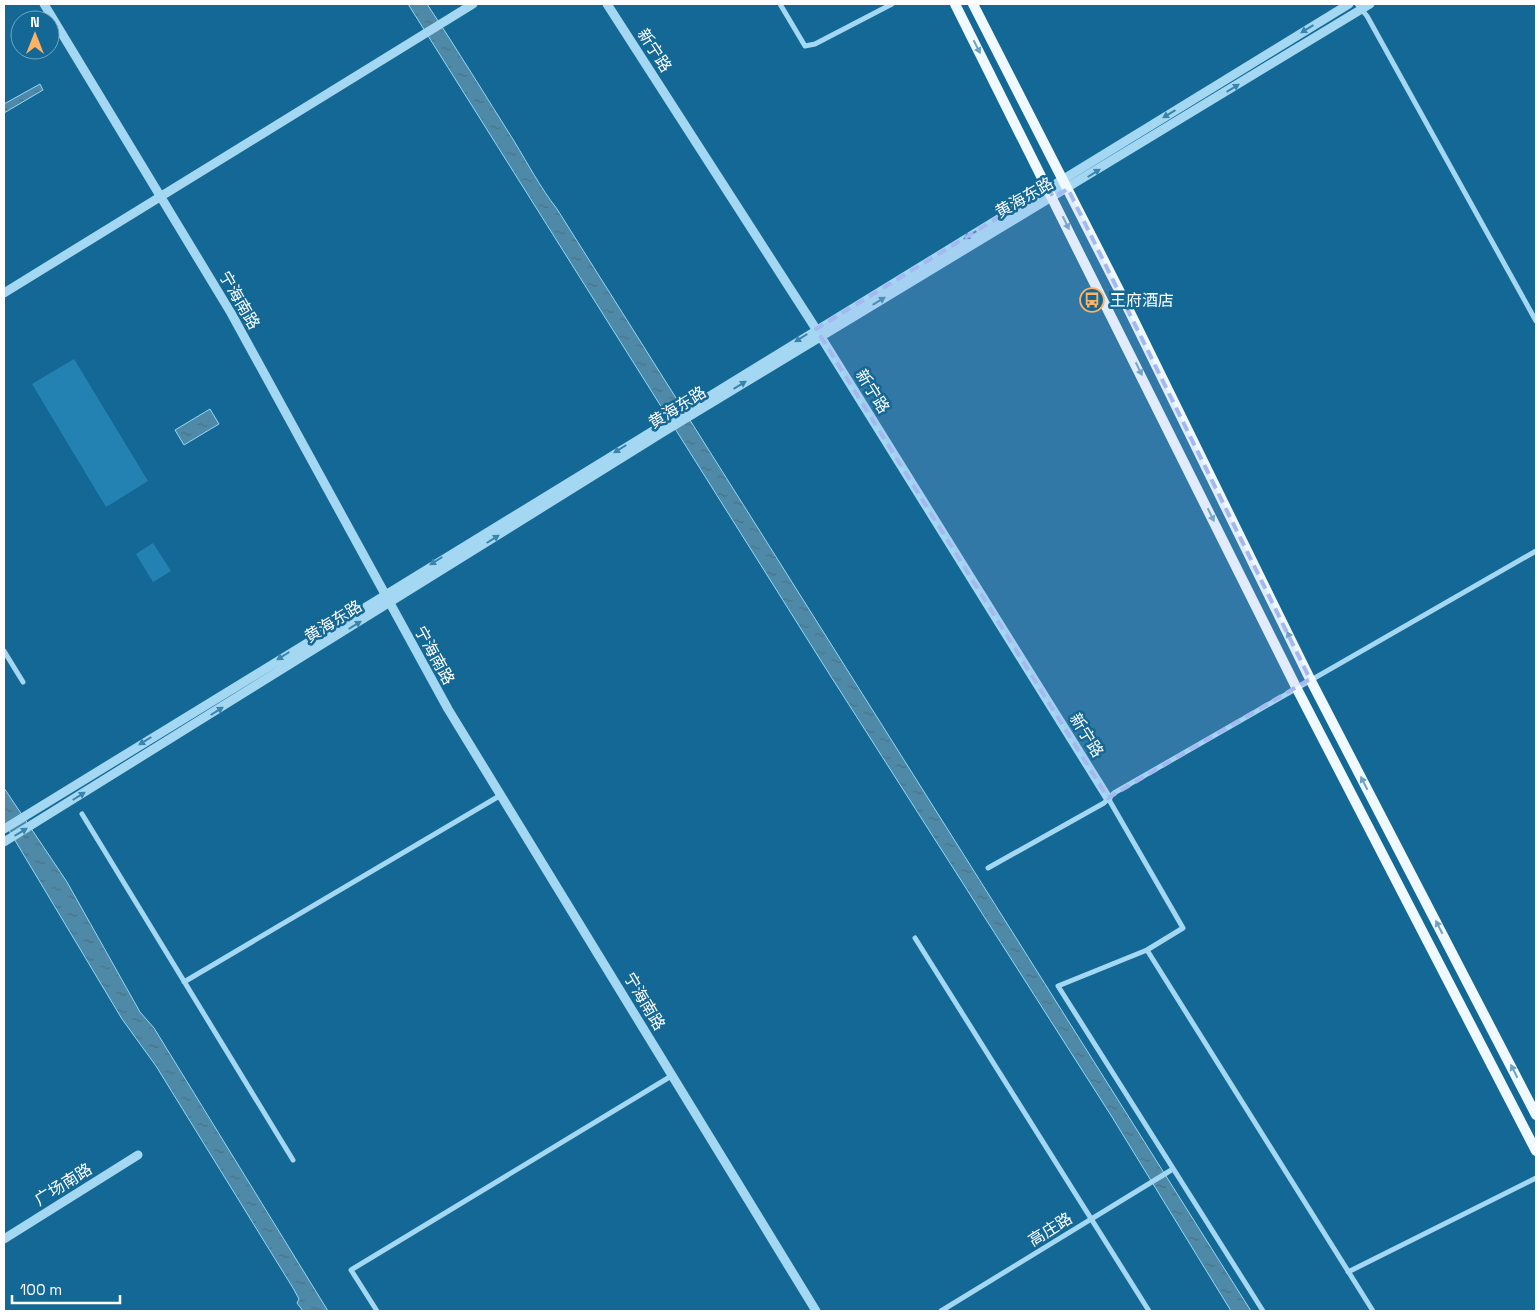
<svg xmlns="http://www.w3.org/2000/svg" width="1540" height="1315" font-family="'Space Grotesk','Noto Sans SC',sans-serif">
<style>
.green{fill:#2382b2}
.water{fill:url(#water-ripples);stroke:#96d7f5}
.lines{fill:none;stroke-linecap:round;stroke-linejoin:round}
.minor{stroke:#a4d8f2;stroke-width:5}
.tertiary{stroke:#a4d8f2;stroke-width:9}
.primary{stroke:#eff9ff;stroke-width:10}
.oneway{fill:#3884ac}
.oneway2{fill:#6ca2bf}
.marked{fill:#a5b8ef;fill-opacity:0.2;stroke:#a5b8ef;stroke-width:4;stroke-dasharray:10 6;stroke-linejoin:round}
.labels{text-anchor:middle;stroke-width:5;stroke-linejoin:round;paint-order:stroke}
.street-label{font-size:16px;fill:#fff;stroke:#146895}
.poi-label{font-size:16px;fill:#fff;stroke:#146895;text-anchor:start}
</style>
<defs>
<pattern id="water-ripples" width="26" height="14" patternUnits="userSpaceOnUse" patternTransform="scale(1.25)"><rect width="26" height="14" fill="#4e8aa8"/><path d="M2 4q2-2 4 0t4 0M15 11q2-2 4 0t4 0" fill="none" stroke="#4d7183"/></pattern>
</defs>
<rect width="100%" height="100%" fill="#146895"/>
<!-- green -->
<path class="green" d="M74,359L148,481L106,507L32,384Z
M153,543L171,571L153,582L136,554Z"/>
<!-- water -->
<path class="water" d="M408,4H427C457,49 485,95 514,141C528,164 540,187 557,209L1251,1311H1231L1112,1117L823,664Z
M40,84L43,90L4,113V104Z
M210,409L219,424L184,445L175,430Z
M4,788L67,882L140,1012L154,1028L328,1311H303L297,1303L299,1299L293,1288L156,1066L122,1019L4,822Z"/>
<g class="lines">
<!-- minor -->
<path class="minor" d="M780,4L805,46L815,44L892,4
M1357,4L1367,16L1536,321
M4,651L23,682
M1108,798L1183,928L1147,950L1373,1311
M82,814L293,1160
M988,868L1104,803L1114,793L1536,551
M915,938L1149,1311
M1147,950L1058,986L1263,1311
M184,982L501,795
M1348,1272L1536,1178
M377,1311L351,1270L673,1075
M941,1311L1173,1169"/>
<!-- tertiary -->
<path class="tertiary" d="M44,4L231,313L448,709L816,1311
M607,4L816,329L1108,798
M4,293L473,4
M4,829L1349,4
M4,842L665,431L1370,4
M4,1239L138,1155"/>
<!-- primary -->
<path class="primary" d="M955,4L1296,687L1536,1151
M973,4L1120,292L1310,679L1536,1115"/>
</g>
<!-- one-way arrows -->
<defs><path id="oneway-solid" d="M-6-.8H1V-3.2L6.5 0L1 3.2V.8H-6Z" transform="scale(1.25)"/></defs>
<g class="oneway">
<use href="#oneway-solid" transform="translate(1307 29) rotate(149)"/>
<use href="#oneway-solid" transform="translate(1233 88) rotate(-31)"/>
<use href="#oneway-solid" transform="translate(1169 114) rotate(149)"/>
<use href="#oneway-solid" transform="translate(1094 173) rotate(-32)"/>
<use href="#oneway-solid" transform="translate(970 235) rotate(149)"/>
<use href="#oneway-solid" transform="translate(879 301) rotate(-31)"/>
<use href="#oneway-solid" transform="translate(801 338) rotate(148)"/>
<use href="#oneway-solid" transform="translate(740 385) rotate(-31)"/>
<use href="#oneway-solid" transform="translate(620 449) rotate(148)"/>
<use href="#oneway-solid" transform="translate(493 539) rotate(-32)"/>
<use href="#oneway-solid" transform="translate(436 561) rotate(148)"/>
<use href="#oneway-solid" transform="translate(355 625) rotate(-32)"/>
<use href="#oneway-solid" transform="translate(283 656) rotate(148)"/>
<use href="#oneway-solid" transform="translate(217 711) rotate(-32)"/>
<use href="#oneway-solid" transform="translate(145 741) rotate(148)"/>
<use href="#oneway-solid" transform="translate(79 796) rotate(-32)"/>
<use href="#oneway-solid" transform="translate(21 832) rotate(-31)"/>
</g>
<g class="oneway2">
<use href="#oneway-solid" transform="translate(977 47) rotate(63)"/>
<use href="#oneway-solid" transform="translate(1066 223) rotate(64)"/>
<use href="#oneway-solid" transform="translate(1139 369) rotate(64)"/>
<use href="#oneway-solid" transform="translate(1211 515) rotate(64)"/>
<use href="#oneway-solid" transform="translate(1290 638) rotate(-116)"/>
<use href="#oneway-solid" transform="translate(1364 783) rotate(-117)"/>
<use href="#oneway-solid" transform="translate(1439 927) rotate(-117)"/>
<use href="#oneway-solid" transform="translate(1514 1071) rotate(-117)"/>
</g>
<!-- marked area -->
<path class="marked" d="M1048,187L1053,197L1068,189L1310,679L1108,798L816,329Z"/>
<!-- icons -->
<defs>
<g id="bus-ring" transform="scale(1.25)"><circle r="9.5" fill="#146895" stroke="#ffb165" stroke-width="1.5"/><path d="M-5-6H5V4H4V6H2V4H-2V6H-4V4H-5ZM-3.5-4V0h7V-4ZM-3.5 1.2v1.5H-2V1.2ZM2 1.2v1.5H3.5V1.2Z" fill="#ffb165"/></g>
</defs>
<g fill-rule="evenodd">
<use href="#bus-ring" x="1092" y="300"/>
</g>
<g class="labels">
<!-- street labels -->
<g class="street-label">
<text transform="translate(655 50) rotate(57)" y="6">新宁路</text>
<text transform="translate(1024 197) rotate(-30)" y="6">黄海东路</text>
<text transform="translate(240 300) rotate(60)" y="6">宁海南路</text>
<text transform="translate(873 391) rotate(58)" y="6">新宁路</text>
<text transform="translate(677 407) rotate(-32)" y="6">黄海东路</text>
<text transform="translate(333 621) rotate(-32)" y="6">黄海东路</text>
<text transform="translate(435 655) rotate(61)" y="6">宁海南路</text>
<text transform="translate(1087 735) rotate(58)" y="6">新宁路</text>
<text transform="translate(645 1001) rotate(59)" y="6">宁海南路</text>
<text transform="translate(63 1184) rotate(-32)" y="6">广场南路</text>
<text transform="translate(1050 1229) rotate(-32)" y="6">高庄路</text>
</g>
<!-- poi labels -->
<g class="poi-label">
<text x="1110" y="306">王府酒店</text>
</g>
</g>
<!-- border -->
<rect width="1540" height="1315" fill="none" stroke="#ffffff" stroke-width="10"/>
<!-- north arrow -->
<g transform="translate(35 35)"><circle r="24" fill="#146895" stroke="#72a4bf"/>
<path d="M0-4L9 19L0 12L-9 19Z" fill="#ffb165"/>
<text y="-8" font-size="14" font-weight="bold" text-anchor="middle" fill="#ffffff">N</text>
</g>
<!-- scale -->
<path d="M12 1295v8h108v-8" fill="none" stroke="#ffffff" stroke-width="2.5"/>
<text x="20" y="1295" font-size="15" fill="#ffffff" stroke="#146895" stroke-width="4" paint-order="stroke">100 m</text>
</svg>
